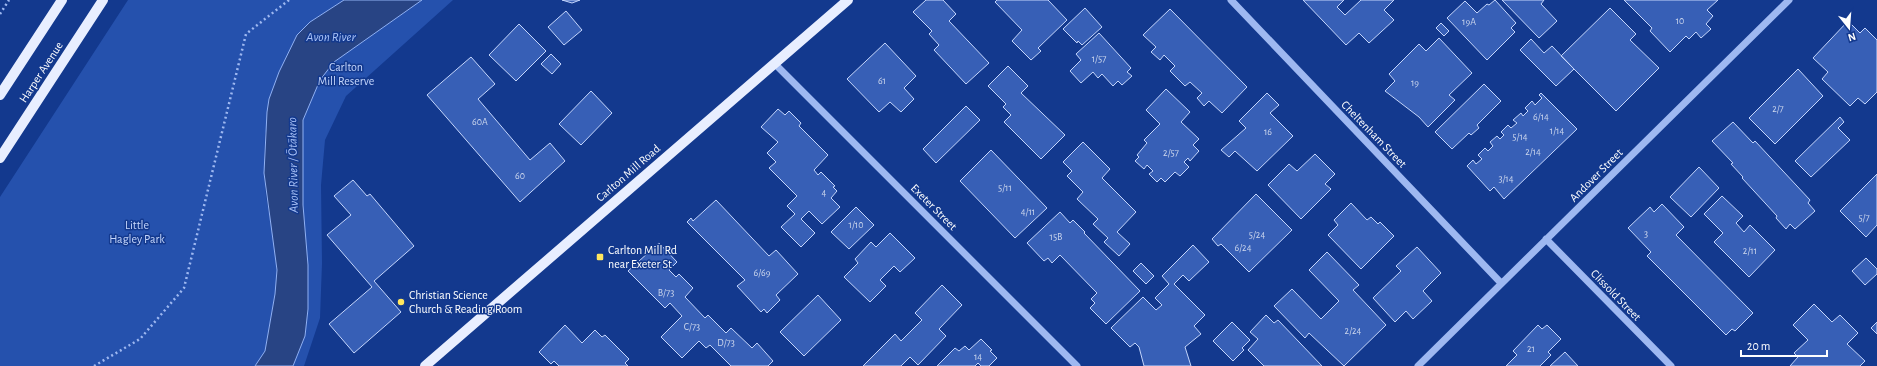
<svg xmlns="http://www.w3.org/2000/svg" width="1877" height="366" font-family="'Alegreya Sans',sans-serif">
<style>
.green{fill:#2551ad}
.water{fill:#284484;stroke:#90b1f4}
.building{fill:#375fb6;stroke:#c5d6fc}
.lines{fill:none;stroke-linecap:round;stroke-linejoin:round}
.path{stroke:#9eb8f1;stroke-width:2.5;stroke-dasharray:2 3;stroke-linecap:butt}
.minor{stroke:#9eb8f1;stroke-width:7}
.major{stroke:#e8eeff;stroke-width:10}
.poi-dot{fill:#ffe65e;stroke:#13398e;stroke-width:1.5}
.labels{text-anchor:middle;stroke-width:3;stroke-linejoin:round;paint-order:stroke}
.number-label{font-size:10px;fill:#cdd7ed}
.park-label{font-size:12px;fill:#c5d6fc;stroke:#13398e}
.street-label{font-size:12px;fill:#fff;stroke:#13398e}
.poi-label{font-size:12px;fill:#fff;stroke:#13398e;text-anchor:start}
.water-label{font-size:13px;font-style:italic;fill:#aac3f8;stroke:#13398e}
</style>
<rect width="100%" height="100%" fill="#13398e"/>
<!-- green -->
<path class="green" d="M128,0H344L310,22L265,134L264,173L266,196L273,236L277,270L275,294L265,351L255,366H0V197Z
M422,0H453L346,96L325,140L321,185L322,263L320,318L304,366H293L305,336L308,309V265L303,205V120L320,80L334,62Z"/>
<!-- water -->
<path class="water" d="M344,0H422L334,62L320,80L303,120V205L308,265V309L305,336L293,366H255L265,351L275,294L277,270L264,173L267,112L269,99L279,72L297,35L310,22Z"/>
<!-- building -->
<path class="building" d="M562,0H580L572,3Z
M926,0H943L956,14L949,21L989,63L966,84L934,50L939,45L929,34L932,31L913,12Z
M997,0H1048L1067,20L1038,48L1041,51L1031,60L1012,41L1022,30L995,2Z
M1303,0H1344L1337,7L1345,15L1361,0H1394L1384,10L1394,20L1369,43L1359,33L1346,45Z
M1495,0L1516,23L1511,28L1515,32L1487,60L1447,18L1465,1L1477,13L1487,4L1489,5Z
M1502,0H1544L1541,4L1557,21L1539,38Z
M1624,0H1718L1707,10L1713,16L1706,24L1711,29L1701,38L1696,32L1689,39L1686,36L1670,52L1650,31L1652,28Z
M1085,8L1102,27L1082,45L1078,41L1077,43L1063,29Z
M1610,8L1636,34L1630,40L1659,68L1616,111L1561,56Z
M1170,9L1247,87L1222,113L1209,101L1204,106L1197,98L1202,93L1190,82L1185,86L1170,71L1175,66L1164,55L1160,60L1151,52L1156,47L1143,35Z
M566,11L582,30L564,45L548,27Z
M1848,21L1860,33L1865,28L1877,40V92L1865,104L1858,98L1850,106L1822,79L1828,72L1813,58Z
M1441,23L1449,31L1444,36L1436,28Z
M519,24L546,51L516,81L489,55Z
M1099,33L1131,68L1127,72L1132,76L1122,85L1118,81L1113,86L1102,74L1098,78L1093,72L1081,83L1070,71L1081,60L1076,54Z
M1439,38L1472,73L1449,95L1455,100L1428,127L1419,117L1385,91L1395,81L1389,74L1419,44L1426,51Z
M1531,39L1544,53L1552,46L1574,69L1556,86L1520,50Z
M885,43L916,76L904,88L914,99L901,112L890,102L879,112L847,79Z
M551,54L561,64L552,74L541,64Z
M471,57L495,84L478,99L530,160L550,143L565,161L520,202L427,95Z
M1008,66L1028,86L1021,93L1065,135L1041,159L1004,122L1011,115L1003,107L1006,104L988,86Z
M1798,69L1823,96L1775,144L1749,118Z
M1484,84L1501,101L1477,125L1479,128L1471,135L1469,133L1452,149L1435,132Z
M1166,89L1190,112L1181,122L1199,139L1193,145L1199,151L1190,161L1188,158L1184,162L1189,167L1180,176L1175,172L1165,182L1161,178L1157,182L1149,174L1153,171L1147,165L1144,169L1135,161L1139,157L1137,155L1147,143L1144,140L1160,124L1146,110Z
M591,91L612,113L581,145L559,124Z
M1267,93L1279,105L1270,113L1293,136L1257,171L1235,151L1229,157L1221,150L1246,128L1239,121Z
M1541,93L1577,129L1504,199L1494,187L1490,191L1467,166L1473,160L1476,164L1482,159L1478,155L1485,148L1488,151L1493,146L1490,142L1497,136L1500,139L1504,135L1501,132L1508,125L1511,128L1517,123L1513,120L1521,113L1523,116L1528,111L1525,108L1532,101L1535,105L1542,98L1539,95Z
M966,106L980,120L936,163L923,149Z
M778,109L785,115L789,111L801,123L799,126L828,155L814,170L818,175L821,172L835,186L833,187L837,191L831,198L840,207L822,224L809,211L801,219L815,233L801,247L781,227L795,214L787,206L797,196L769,168L776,162L767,153L778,142L761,127Z
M1840,117L1844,122L1838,128L1850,140L1811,177L1795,161Z
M1733,122L1753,143L1755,141L1810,200L1808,203L1815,211L1795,229L1790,224L1786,229L1776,218L1777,216L1742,178L1743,177L1731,164L1733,163L1712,141Z
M1083,142L1110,169L1102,178L1136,212L1117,232L1130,244L1119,256L1104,242L1108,238L1093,224L1098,219L1077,199L1083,192L1067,176L1072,171L1063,162Z
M991,150L1047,208L1015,238L960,181Z
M1315,154L1335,174L1325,184L1331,189L1301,219L1268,185L1289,164L1297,171Z
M1699,167L1719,188L1691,217L1670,197Z
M1877,174V225L1866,237L1840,211Z
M353,180L367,196L370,194L414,246L374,281L401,312L354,353L329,324L372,287L327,235L351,215L334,196Z
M1256,194L1292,230L1249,272L1221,244L1218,246L1212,239Z
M1722,196L1743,216L1736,223L1744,232L1750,225L1775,250L1749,277L1714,242L1723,233L1704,214Z
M716,200L769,256L776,250L798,274L776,295L780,300L767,313L764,309L761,312L737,286L745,280L687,222L691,218L693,221Z
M1351,203L1367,220L1371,217L1378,224L1380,222L1394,236L1361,269L1328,235L1338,225L1334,220Z
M1662,204L1684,227L1676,235L1753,313L1735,331L1732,329L1726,335L1647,256L1651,252L1628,228L1650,207L1654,212Z
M856,207L874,225L849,249L831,232Z
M1060,212L1070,223L1073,220L1085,232L1084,233L1140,291L1106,324L1090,308L1095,303L1091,299L1097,293L1060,255L1052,263L1048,258L1044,261L1027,243Z
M890,233L915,258L900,272L894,266L880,280L886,286L870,302L844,277L858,263L855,259L871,242L876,247Z
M659,243L677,262L669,270L676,277L679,274L693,288L685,297L705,318L708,315L726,333L731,328L752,348L757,343L773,361L768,366H731L710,345L706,348L699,341L682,358L661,337L682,316L670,303L665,308L628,271Z
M1193,245L1209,262L1189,281L1183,275L1174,284L1205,315L1194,326L1201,334L1185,347L1191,366H1144L1139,347L1135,343L1130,347L1111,328L1143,297L1156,310L1162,305L1155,298L1169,284L1162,276Z
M1417,247L1441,273L1423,291L1432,301L1413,319L1406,311L1395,322L1373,298L1401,271L1396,266Z
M1327,252L1359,285L1353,290L1386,325L1344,366L1309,333L1305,338L1274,306L1292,289L1321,319L1339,301L1309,270Z
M1866,258L1877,269V274L1865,285L1852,271Z
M1141,263L1154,276L1146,284L1133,271Z
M942,285L962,305L939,329L946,336L918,365L910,357L901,366H863L895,334L901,341L922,320L915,313Z
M818,295L841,320L804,356L780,332Z
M1814,304L1832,322L1840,315L1858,333L1847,344L1865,361L1860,366H1790L1798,357L1794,353L1808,340L1793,325Z
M1266,315L1274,323L1278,320L1322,366H1264L1248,350L1258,339L1250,332Z
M1232,322L1250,340L1242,348L1244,350L1233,361L1213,341Z
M1877,322V334L1871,328Z
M565,325L582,343L595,330L602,337L605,335L629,359L625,363L628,366H559L554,361L551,364L539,352Z
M1538,325L1542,329L1547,325L1561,339L1548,352L1551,355L1540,366H1506L1517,355L1513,351Z
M981,339L992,350L990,351L997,358L989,366H981L978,363L975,366H937L955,348L959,351L965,346L969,350Z
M1565,352L1578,366H1550Z"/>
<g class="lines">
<!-- path -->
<path class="path" d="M0,14L9,0
M94,366L140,339L184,288L246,34L289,0"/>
<!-- minor -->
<path class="minor" d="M1231,0L1501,283
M775,64L1077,366
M1546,239L1671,366
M1418,366L1789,0"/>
<!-- major -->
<path class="major" d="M0,95L62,0
M0,158L103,0
M425,366L848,0"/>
</g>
<!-- markers -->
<g class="poi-dot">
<rect x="596" y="253" width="8" height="8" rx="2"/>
<circle cx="401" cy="302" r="4"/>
</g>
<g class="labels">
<!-- number labels -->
<g class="number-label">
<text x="1680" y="24">10</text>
<text x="1469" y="25">19A</text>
<text x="1099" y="62">1/57</text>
<text x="882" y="84">61</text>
<text x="1415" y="86">19</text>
<text x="1778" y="112">2/7</text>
<text x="1541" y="120">6/14</text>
<text x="480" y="125">60A</text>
<text x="1557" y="134">1/14</text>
<text x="1268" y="135">16</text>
<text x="1520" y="140">5/14</text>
<text x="1533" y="155">2/14</text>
<text x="1171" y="156">2/57</text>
<text x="520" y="179">60</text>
<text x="1506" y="182">3/14</text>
<text x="1005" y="191">5/11</text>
<text x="824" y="196">4</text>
<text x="1028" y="215">4/11</text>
<text x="1864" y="221">5/7</text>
<text x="856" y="228">1/10</text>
<text x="1646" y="237">3</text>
<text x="1257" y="238">5/24</text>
<text x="1056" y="240">15B</text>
<text x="1243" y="251">6/24</text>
<text x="1750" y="254">2/11</text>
<text x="762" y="276">6/69</text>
<text x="666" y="296">B/73</text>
<text x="692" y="330">C/73</text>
<text x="1353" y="334">2/24</text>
<text x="726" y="346">D/73</text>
<text x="1531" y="352">21</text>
<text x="978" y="360">14</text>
</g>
<!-- park labels -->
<g class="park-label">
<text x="346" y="71">Carlton<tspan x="346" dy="14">Mill Reserve</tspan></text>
<text x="137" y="229">Little<tspan x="137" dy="14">Hagley Park</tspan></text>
</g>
<!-- street labels -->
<g class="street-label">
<text transform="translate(41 72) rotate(-57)" y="4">Harper Avenue</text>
<text transform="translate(1374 134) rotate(46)" y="4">Cheltenham Street</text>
<text transform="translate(628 173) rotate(-41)" y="4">Carlton Mill Road</text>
<text transform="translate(1596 175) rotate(-45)" y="4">Andover Street</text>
<text transform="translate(934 207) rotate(45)" y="4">Exeter Street</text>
<text transform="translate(1616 295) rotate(46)" y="4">Clissold Street</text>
</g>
<!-- poi labels -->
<g class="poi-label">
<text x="608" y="254">Carlton Mill Rd<tspan x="608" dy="14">near Exeter St</tspan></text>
<text x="409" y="299">Christian Science<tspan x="409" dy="14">Church &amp; Reading Room</tspan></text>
</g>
<!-- water labels -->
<g class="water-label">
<text x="331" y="41">Avon River</text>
<text transform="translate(292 165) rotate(-91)" y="5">Avon River / Ōtākaro</text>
</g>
</g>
<!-- north arrow -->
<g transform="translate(1849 28) rotate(163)" stroke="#13398e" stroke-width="3" paint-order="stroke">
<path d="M0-3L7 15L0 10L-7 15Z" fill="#ffffff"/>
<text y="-6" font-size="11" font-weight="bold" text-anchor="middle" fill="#ffffff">N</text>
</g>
<!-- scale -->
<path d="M1741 350v6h86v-6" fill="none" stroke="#ffffff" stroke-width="2"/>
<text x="1747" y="350" font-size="12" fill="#ffffff" stroke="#13398e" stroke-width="3" paint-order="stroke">20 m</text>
</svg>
